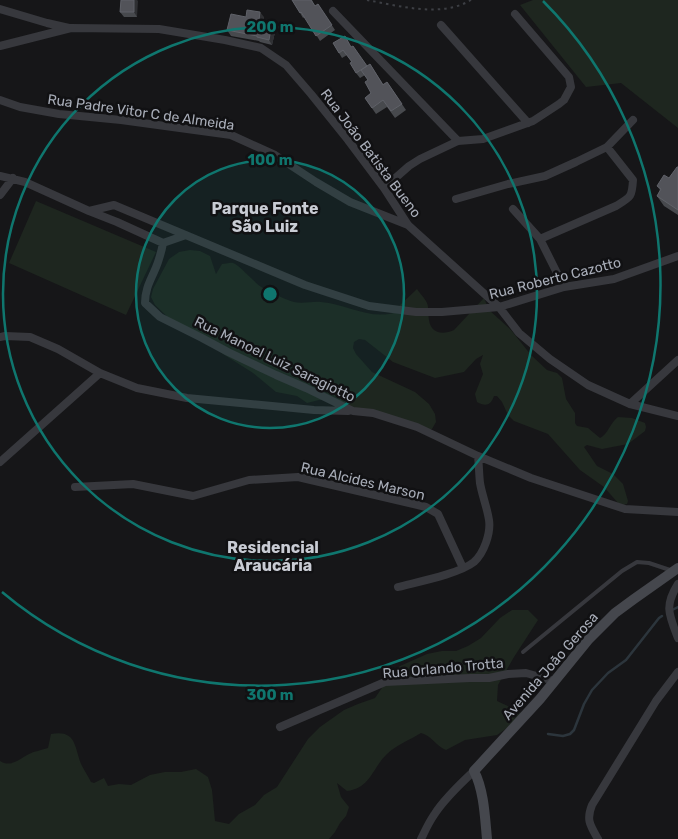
<svg xmlns="http://www.w3.org/2000/svg" width="678" height="839" font-family="Rubik,sans-serif">
<style>
.green{fill:#1e261f}
.lines{fill:none;stroke-linecap:round;stroke-linejoin:round}
.stream{stroke:#2c353c;stroke-width:2.5}
.path{stroke:#3d3f44;stroke-width:2;stroke-dasharray:2.5 4;stroke-linecap:butt}
.service{stroke:#37383d;stroke-width:4}
.minor{stroke:#37383d;stroke-width:8}
.secondary{stroke:#45474d;stroke-width:10}
.wall{fill:#47494d}
.shaded-wall{fill:#2f3033}
.building{fill:#525359;stroke:#5f6168}
.ring{fill:none;stroke:#0f766e;stroke-width:2.5}
.labels{text-anchor:middle;stroke-width:5;stroke-linejoin:round;paint-order:stroke}
.street-label{font-size:14px;fill:#a8adb8;stroke:#111113}
.quarter-label{font-size:16px;font-weight:bold;fill:#c9ccd4;stroke:#111113}
.centre{fill:#0f766e;stroke:#111113;stroke-width:2.5}
.ring-label{font-size:15px;text-anchor:middle;font-weight:bold;fill:#0f766e;stroke:#111113;stroke-width:5;stroke-linejoin:round;paint-order:stroke}
</style>
<rect width="100%" height="100%" fill="#161618"/>
<!-- green -->
<path class="green" d="M533,0H678V128L621,83L586,87L520,5Z
M36,201L156,252L126,315L9,263Z
M190,250L200,251L210,256L216,274L222,264C225,264 230,262 233,263C240,265 254,283 263,288C270,292 286,300 294,302C303,304 313,301 321,302C348,304 370,321 397,312L400,305L417,289C420,294 425,298 427,303C429,308 428,315 429,320C431,334 443,335 454,330L484,298L489,310L511,330L531,355L547,370L557,373L562,378L566,399L575,413V423L577,426L588,428L600,438C608,434 610,423 618,417L632,418L645,423L646,427L645,431L628,444L602,449L587,445L584,447L597,466L613,474L623,484L628,501L627,504L623,505L618,503L604,487L580,470L548,434L514,421L508,415L502,402L497,396H494C491,405 486,407 477,402L475,394L483,374L480,364L483,355L476,359L464,372L435,378L393,362L365,340L359,339L354,342L353,348L356,354L372,372L415,392L429,404L435,414L436,422L432,429L423,430L328,400H319L307,403L297,396L276,392L253,373L223,354L214,346L178,327L155,305L151,297L153,289L169,259L179,252Z
M512,610H528L538,620L514,657L498,685L497,701L519,711L522,714L520,719L497,735L465,740L446,750C436,746 431,735 421,733C410,740 396,745 387,754C372,768 371,788 347,791L337,783L341,797L349,807L346,816L340,823L335,832L329,839H0V761C11,768 19,759 29,754C35,751 42,750 48,748L51,734C76,730 74,745 81,764C84,770 88,776 91,782L94,783L104,778L108,786L119,784L131,785L150,775L165,772H181L196,769L208,777L212,790L215,821L229,824L239,814L255,805L264,795L277,787L308,739L320,727L344,710L358,704L375,698L390,676L400,666L427,654L442,651H456L468,646L481,638L500,618Z"/>
<g class="lines">
<!-- stream -->
<path class="stream" d="M672,610L678,607
M548,734L563,736L570,734L574,730L584,704L592,690L608,673L626,660L659,618L662,616"/>
<!-- path -->
<path class="path" d="M367,0C400,6 441,18 471,0"/>
<!-- service -->
<path class="service" d="M523,652L622,571L637,562L649,563L673,571"/>
<!-- minor -->
<path class="minor" d="M0,9L47,23L69,28
M333,11L458,141
M441,25L528,123
M0,46L71,28L159,29L225,40L261,48L286,65L311,94L348,140L384,188L408,225L499,307L519,333L550,359L588,385L630,404L678,416
M0,100L20,107L59,114L121,120L231,135L275,155L316,182L350,202L408,225
M0,176L25,182L89,211L114,205L305,285L369,306L416,312H442L499,307L564,287L614,279L678,256
M384,188L409,166L420,159L458,141L483,139L533,121L559,104L564,100L571,87L569,77L515,14
M0,195L13,178
M456,199L508,184L545,176L576,162L607,147L633,120
M513,209L540,239L564,287
M89,211L117,222L163,243C162,249 160,256 158,262C153,277 145,286 145,303L160,317L202,338L228,352L276,375L306,388L353,411L373,413L417,427L478,456L531,478L625,509L678,512
M540,239L616,206C631,197 632,197 633,180L607,147
M163,243L186,235
M0,337L5,336L30,337L58,349L100,373L137,388L187,398L314,410L348,411
M630,404L678,360
M0,462L100,373
M75,487L133,484L193,496L249,480L298,477L426,507L438,514L463,568
M678,584C664,606 669,615 678,638
M398,587C417,582 459,574 474,562C484,553 491,533 489,520C487,507 482,495 480,483C479,474 479,465 478,456
M280,727L385,682L470,678H489L508,674L526,673L554,681
M421,839C425,831 429,822 434,815C444,799 460,784 474,771
M598,839C590,825 586,820 592,805L656,701L678,672"/>
<!-- secondary -->
<path class="secondary" d="M487,839C485,818 484,790 474,771L540,699L588,640L615,613L634,599L678,568"/>
</g>
<!-- wall -->
<path class="wall" d="M121,0H137V17H124L120,12Z
M292,0H312L315,6L318,4L335,30L320,41L305,17L303,18L300,13Z
M246,17H264L263,21L272,23L276,28L272,45L260,42L259,41L231,36L227,30Z
M333,43L352,47L367,66L370,64L383,84L387,82L406,110L395,118L387,107L376,114L365,98L371,93L368,80L365,75L360,78L356,73L352,62L347,55L342,58Z
M678,167V215L664,206L657,196L660,190L657,186L669,178Z"/>
<!-- shaded-wall -->
<path class="shaded-wall" d="M134,0H137L138,1L137,17L134,12Z
M260,12L264,17L262,26L259,20Z
M272,23L276,28L272,45L269,40Z"/>
<!-- building -->
<path class="building" d="M121,0H134V12H120Z
M292,0H311L315,6L318,4L332,25L316,36L301,12L300,13Z
M247,10L260,12L259,20L272,23L269,40L257,37V36L227,30L231,14L246,17Z
M345,36L351,47L353,46L367,66L356,73L350,63L352,62L343,50L339,53L333,43Z
M370,64L383,85L387,82L402,104L391,111L383,100L372,108L365,98L371,93L365,82L368,80L361,70Z
M677,167H678V210L657,196L661,189L657,186L664,175L669,178Z"/>
<!-- distance rings -->
<circle cx="270" cy="294" r="134" fill="#0f766e" fill-opacity=".12"/>
<g class="ring">
<circle cx="270" cy="294" r="134"/>
<circle cx="270" cy="294" r="267"/>
<path d="M543 1A401 401 0 0 1 2 592"/>
</g>
<g class="labels">
<!-- street labels -->
<g class="street-label">
<text transform="translate(141 112) rotate(8)" y="5">Rua Padre Vitor C de Almeida</text>
<text transform="translate(371 153) rotate(53)" y="5">Rua João Batista Bueno</text>
<text transform="translate(555 278) rotate(-14)" y="5">Rua Roberto Cazotto</text>
<text transform="translate(275 359) rotate(26)" y="5">Rua Manoel Luiz Saragiotto</text>
<text transform="translate(363 481) rotate(13)" y="5">Rua Alcides Marson</text>
<text transform="translate(550 666) rotate(-49)" y="5">Avenida João Gerosa</text>
<text transform="translate(443 668) rotate(-5)" y="5">Rua Orlando Trotta</text>
</g>
<!-- quarter labels -->
<g class="quarter-label">
<text x="265" y="214">Parque Fonte<tspan x="265" dy="18">São Luiz</tspan></text>
<text x="273" y="553">Residencial<tspan x="273" dy="18">Araucária</tspan></text>
</g>
</g>
<circle cx="270" cy="294" r="8" class="centre"/>
<g class="ring-label">
<text x="270" y="32">200 m</text>
<text x="270" y="165">100 m</text>
<text x="270" y="700">300 m</text>
</g>
</svg>
